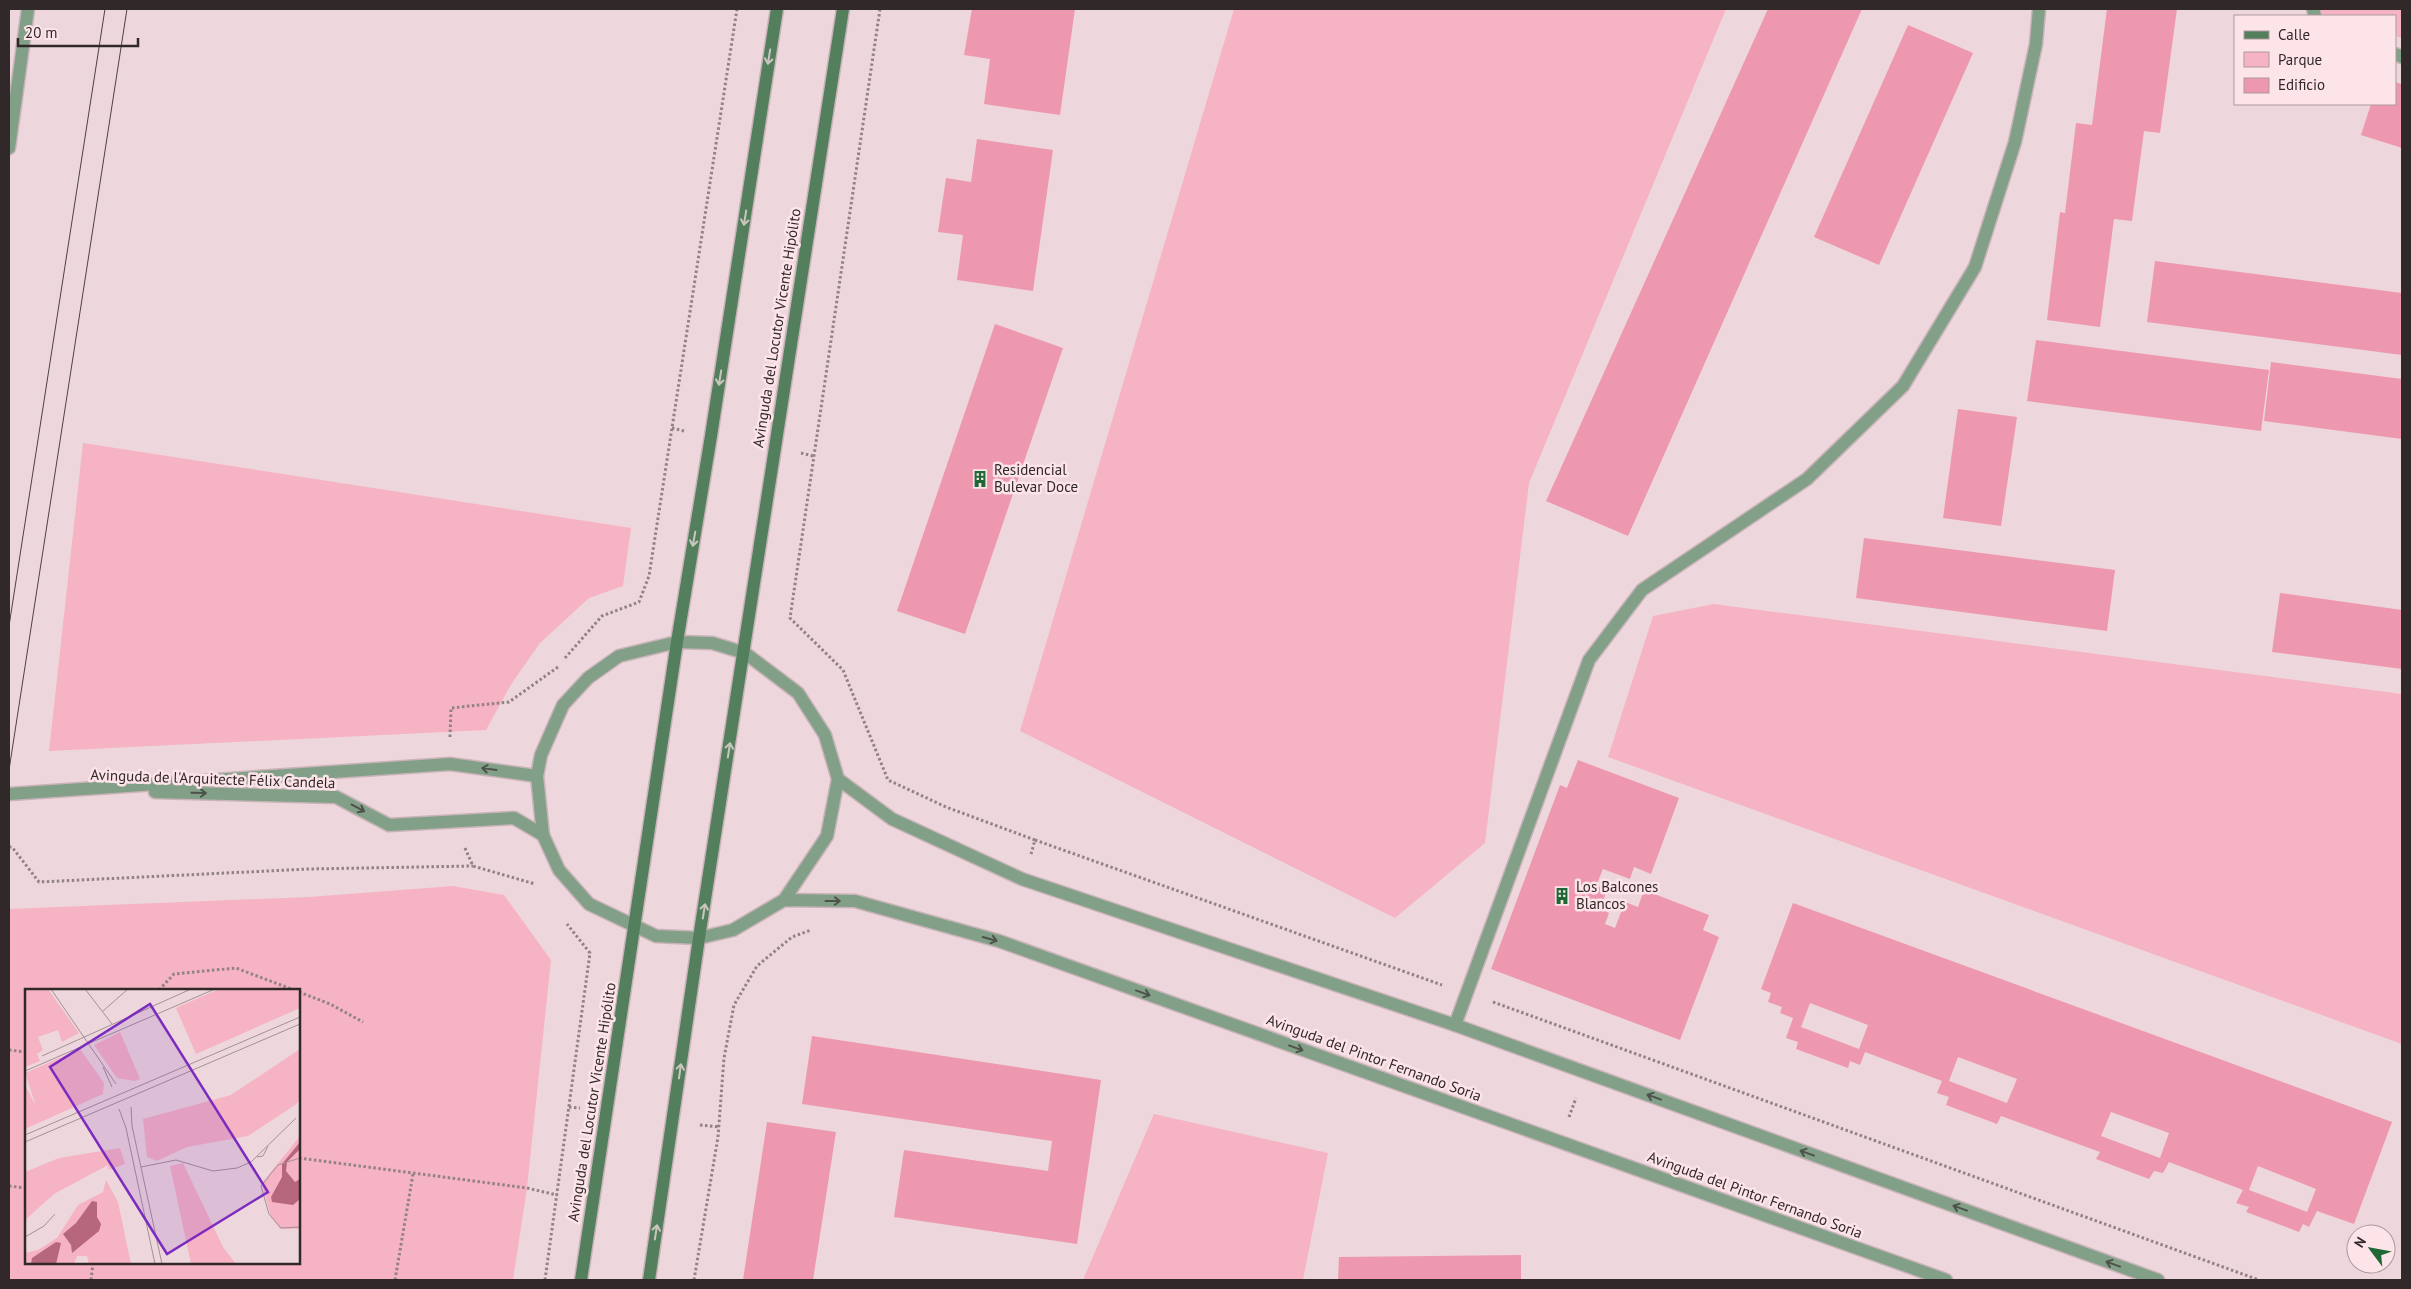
<svg xmlns="http://www.w3.org/2000/svg" width="2411" height="1289" font-family="'PT Sans',sans-serif">
<style>
.green{fill:#f5b3c3;fill-rule:evenodd}
.building{fill:#ed98af;fill-rule:evenodd}
.lines{fill:none;stroke-linecap:round;stroke-linejoin:round}
.service-casing{stroke:#c8b4b8;stroke-width:15}
.minor-casing{stroke:#c8b4b8;stroke-width:15}
.tertiary-casing{stroke:#c8b4b8;stroke-width:15}
.secondary-casing{stroke:#c8b4b8;stroke-width:15}
.path{stroke:#928285;stroke-width:3;stroke-dasharray:2.5 2.5;stroke-linecap:butt}
.service{stroke:#829f87;stroke-width:12}
.minor{stroke:#829f87;stroke-width:12}
.tertiary{stroke:#829f87;stroke-width:12}
.secondary{stroke:#547f5d;stroke-width:12}
.tram{stroke:#4d4144;stroke-width:1}
.oneway{stroke:#cac6bf}
.oneway2{stroke:#4d524b}
.labels{text-anchor:middle;stroke-width:5;stroke-linejoin:round;paint-order:stroke}
.street-label{font-size:15px;fill:#31282a;stroke:#fce4e9}
.poi-label{font-size:15px;fill:#31282a;stroke:#fce4e9;text-anchor:start}
.inset-road{fill:none;stroke:#a29195;stroke-width:1}
.view{fill:#7b2cbf;fill-opacity:0.15;stroke:#7b2cbf;stroke-width:2.5}
.inset-edge{fill:none;stroke:#31282a;stroke-width:2.5}
</style>
<rect width="100%" height="100%" fill="#eed7dc"/>
<!-- green -->
<path class="green" d="M1234,9H1726L1529,483L1485,843L1395,918L1020,731Z
M2304,9H2402V38L2395,36V16H2329Z
M83,443L631,528L623,586L589,598L540,643L512,683L486,730L49,751Z
M1714,604L2402,694V1044L1608,757L1653,616Z
M453,886L504,895L551,960L527,1188L513,1280H9V909L309,897ZM299,990V1263H26V990Z
M1154,1114L1328,1153L1303,1280H1083Z"/>
<!-- building -->
<path class="building" d="M972,9H1075L1060,115L984,104L990,59L964,55Z
M1768,9H1862L1628,536L1546,501Z
M2107,9H2177L2160,133L2144,131L2132,221L2114,219L2100,327L2047,320L2060,212L2065,213L2076,123L2092,125Z
M1908,25L1973,53L1879,265L1814,237Z
M2395,82L2402,84V148L2361,135L2371,104H2395Z
M977,139L1053,150L1033,291L957,280L963,235L938,232L946,178L971,182Z
M2155,261L2402,293V355L2147,322Z
M995,324L1063,348L965,634L897,611Z
M2036,340L2269,370L2261,431L2027,401Z
M2271,362L2402,379V439L2264,421Z
M1958,409L2017,417L2001,526L1943,518Z
M1864,538L2115,570L2107,631L1856,598Z
M2280,593L2402,610V669L2272,652Z
M1578,760L1679,798L1651,874L1634,867L1630,879L1603,869L1596,886L1607,890L1600,909L1609,913L1605,924L1615,928L1625,902L1638,907L1644,890L1709,915L1703,930L1719,937L1680,1040L1491,969L1560,785L1567,788Z
M1793,903L2392,1122L2354,1224L2317,1211L2309,1227L2303,1224L2299,1232L2246,1212L2249,1207L2236,1203L2243,1190L2169,1162L2163,1173L2154,1171L2149,1179L2096,1159L2100,1152L2001,1116L1997,1124L1946,1105L1949,1097L1937,1093L1942,1081L1865,1052L1860,1065L1850,1061L1848,1068L1796,1049L1798,1042L1786,1038L1793,1018L1780,1013L1782,1007L1768,1002L1771,993L1761,989ZM1810,1003L1868,1025L1859,1049L1801,1027ZM1958,1057L2017,1079L2007,1103L1949,1081ZM2111,1112L2169,1133L2160,1158L2101,1136ZM2258,1166L2316,1189L2307,1212L2249,1190Z
M812,1036L1101,1080L1077,1244L894,1217L904,1150L1048,1171L1052,1141L802,1104Z
M767,1122L836,1132L813,1280H743Z
M1521,1255V1280H1338L1339,1257Z"/>
<g class="lines">
<!-- service casing -->
<g class="service-casing">
<path id="service" d="M2313,9L2315,16
M2395,54L2402,57"/>
</g>
<!-- minor casing -->
<g class="minor-casing">
<path id="minor" d="M9,148L28,9
M155,792L336,797L389,825L514,818L543,835
M9,794L450,764L537,776
M1455,1025L1589,660L1642,590L1807,479L1903,386L1975,267L2015,142L2036,44L2039,9"/>
</g>
<!-- tertiary casing -->
<g class="tertiary-casing">
<path id="tertiary" d="M677,642L712,643L745,653L798,693L825,735L838,779L827,836L784,900L733,930L699,938L656,936L589,904L559,870L543,835L537,776L541,755L563,705L588,678L619,656Z
M838,779L892,819L1022,879L1455,1025L2158,1280
M784,900L855,901L999,941L1946,1280"/>
</g>
<!-- secondary casing -->
<g class="secondary-casing">
<path id="secondary" d="M581,1280L677,642L711,436L777,9
M649,1280L699,938L843,9"/>
</g>
<!-- path -->
<path class="path" d="M880,9L790,618L843,670L888,780L946,807L1035,840L1031,854
M672,428L684,431
M801,453L813,456
M565,658L602,616L639,602L649,576L737,9
M450,737L451,708L509,702L558,667
M1035,840L1442,985
M9,847H12L39,882L309,869L473,866
M465,848L473,866L535,884
M159,990L174,974L236,968L294,990
M299,992L330,1004L363,1022
M1493,1002L2259,1280
M9,1050L26,1052
M569,1107L580,1108
M1569,1117L1576,1098
M700,1125L719,1127
M299,1158L527,1188L557,1195
M9,1186L26,1188
M91,1280L93,1263
M395,1280L413,1174
M545,1280L590,953L567,924
M694,1280L718,1137L724,1058L734,1005L757,966L792,937L811,930"/>
<!-- service -->
<use href="#service" class="service"/>
<!-- minor -->
<use href="#minor" class="minor"/>
<!-- tertiary -->
<use href="#tertiary" class="tertiary"/>
<!-- secondary -->
<use href="#secondary" class="secondary"/>
<!-- tram -->
<path class="tram" d="M9,626L105,9
M9,770L127,9"/>
</g>
<!-- one-way arrows -->
<defs><path id="oneway-shaft" d="M-6 0H5M1.5-3L5.5 0L1.5 3" fill="none" stroke-width="1.6" stroke-linecap="round" stroke-linejoin="round" transform="scale(1.25)"/></defs>
<g class="oneway">
<use href="#oneway-shaft" transform="translate(769 57) rotate(99)"/>
<use href="#oneway-shaft" transform="translate(745 218) rotate(99)"/>
<use href="#oneway-shaft" transform="translate(720 378) rotate(99)"/>
<use href="#oneway-shaft" transform="translate(694 539) rotate(100)"/>
<use href="#oneway-shaft" transform="translate(729 750) rotate(-81)"/>
<use href="#oneway-shaft" transform="translate(704 911) rotate(-81)"/>
<use href="#oneway-shaft" transform="translate(680 1071) rotate(-82)"/>
<use href="#oneway-shaft" transform="translate(656 1232) rotate(-81)"/>
</g>
<g class="oneway2">
<use href="#oneway-shaft" transform="translate(489 769) rotate(-172)"/>
<use href="#oneway-shaft" transform="translate(199 793) rotate(1)"/>
<use href="#oneway-shaft" transform="translate(358 808) rotate(28)"/>
<use href="#oneway-shaft" transform="translate(833 901)"/>
<use href="#oneway-shaft" transform="translate(990 939) rotate(16)"/>
<use href="#oneway-shaft" transform="translate(1143 993) rotate(20)"/>
<use href="#oneway-shaft" transform="translate(1296 1048) rotate(20)"/>
<use href="#oneway-shaft" transform="translate(1654 1097) rotate(-160)"/>
<use href="#oneway-shaft" transform="translate(1807 1153) rotate(-160)"/>
<use href="#oneway-shaft" transform="translate(1960 1208) rotate(-160)"/>
<use href="#oneway-shaft" transform="translate(2113 1264) rotate(-160)"/>
</g>
<!-- icons -->
<defs>
<g id="building-bare" transform="scale(1.35)"><path d="M-4-6H4V6H1V3H-1V6H-4ZM-2.5-4.3h1.7v1.8h-1.7ZM.8-4.3h1.7v1.8H.8ZM-2.5-1h1.7V.8h-1.7ZM.8-1h1.7V.8H.8Z" fill="#1e6836" stroke="#fce4e9" stroke-width="2.5" paint-order="stroke"/></g>
</defs>
<g fill-rule="evenodd">
<use href="#building-bare" x="980" y="479"/>
<use href="#building-bare" x="1562" y="896"/>
</g>
<g class="labels">
<!-- street labels -->
<g class="street-label">
<text transform="translate(777 328) rotate(-81)" y="5">Avinguda del Locutor Vicente Hipólito</text>
<text transform="translate(213 779) rotate(2)" y="5">Avinguda de l'Arquitecte Félix Candela</text>
<text transform="translate(1374 1058) rotate(20)" y="5">Avinguda del Pintor Fernando Soria</text>
<text transform="translate(592 1102) rotate(-81)" y="5">Avinguda del Locutor Vicente Hipólito</text>
<text transform="translate(1755 1195) rotate(20)" y="5">Avinguda del Pintor Fernando Soria</text>
</g>
<!-- poi labels -->
<g class="poi-label">
<text x="994" y="475">Residencial<tspan x="994" dy="17">Bulevar Doce</tspan></text>
<text x="1576" y="892">Los Balcones<tspan x="1576" dy="17">Blancos</tspan></text>
</g>
</g>
<!-- overview -->
<g transform="translate(25 989)">
<rect width="275" height="275" fill="#eed7dc"/>
<path d="M0,0H23L54,44L37,53L33,41L13,48L18,61L12,65L15,72L0,78ZM194,0H275V19L171,65L151,19ZM95,43L115,90L110,92L92,89L69,56ZM55,60L79,94L78,105L0,140V96L11,117L0,84ZM275,60V111L270,116L223,147L162,158L132,172L122,168L118,130L206,106ZM275,147V240H255L246,228L237,194ZM95,159L100,175L84,181L83,176L29,205L0,231V183L34,169ZM158,174L198,258L211,275H166L145,177ZM81,191L93,213L106,275H64L62,267H52L49,275H0V264L13,261L32,249L53,216L78,203Z" fill="#f5b3c3"/>
<path d="M275,153V160L262,173L261,182L270,193L275,190V210L268,216L247,213L246,208L257,188V175ZM67,212L72,213V228L76,235L74,242L47,264L46,256L38,245L51,234ZM31,253L36,254L31,275H6L7,269Z" fill="#b6677d"/>
<path class="inset-road" d="M26,0L91,95M60,0L87,35M78,22L103,0M17,67L166,0M78,78L87,98M0,82L190,0M106,118L107,137L137,275M94,120L101,139L130,275M0,146L275,28M0,153L275,35M232,168L238,167L243,157M275,169L253,176L236,197L244,225L256,239L275,238M116,178L151,171L188,182L212,179L226,173L271,129M0,248L19,237L30,225"/>
<path class="view" d="M125,15L243,203L142,265L25,78Z"/>
<rect width="275" height="275" class="inset-edge"/>
</g>
<!-- border -->
<rect width="2411" height="1289" fill="none" stroke="#31282a" stroke-width="20"/>
<!-- legend -->
<rect x="2234" y="15" width="162" height="90" fill="#fce4e9" stroke="#ab999d"/>
<rect x="2244" y="31" width="25" height="8" fill="#547f5d" stroke="#ab999d"/>
<text x="2278" y="40" font-size="15" fill="#31282a">Calle</text>
<rect x="2244" y="52" width="25" height="15" fill="#f5b3c3" stroke="#ab999d"/>
<text x="2278" y="65" font-size="15" fill="#31282a">Parque</text>
<rect x="2244" y="78" width="25" height="15" fill="#ed98af" stroke="#ab999d"/>
<text x="2278" y="90" font-size="15" fill="#31282a">Edificio</text>
<!-- north arrow -->
<g transform="translate(2371 1249) rotate(302)"><circle r="24" fill="#fce4e9" stroke="#ab999d"/>
<path d="M0-4L9 19L0 12L-9 19Z" fill="#1e6836"/>
<text y="-8" font-size="14" font-weight="bold" text-anchor="middle" fill="#31282a">N</text>
</g>
<!-- scale -->
<path d="M18 38v8h120v-8" fill="none" stroke="#31282a" stroke-width="2.5"/>
<text x="25" y="38" font-size="15" fill="#31282a" stroke="#fce4e9" stroke-width="4" paint-order="stroke">20 m</text>
</svg>
